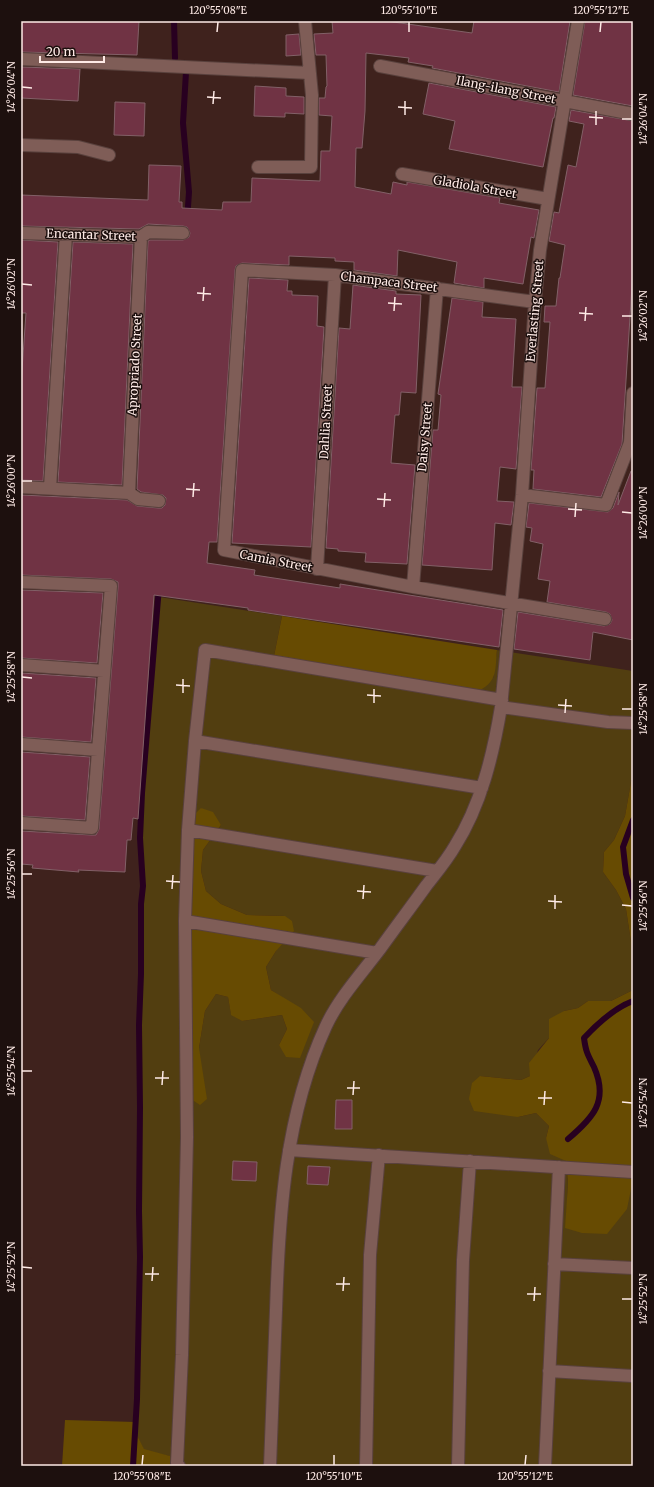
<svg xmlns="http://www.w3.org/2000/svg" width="654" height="1487" font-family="Merriweather,serif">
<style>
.green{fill:#523e10;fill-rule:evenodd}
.forest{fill:#674b02}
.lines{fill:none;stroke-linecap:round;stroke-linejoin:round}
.stream{stroke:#280020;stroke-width:6}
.building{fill:#703344;stroke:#826067}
.minor-casing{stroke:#59413d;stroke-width:14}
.minor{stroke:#7f5d57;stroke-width:12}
.ticks{fill:none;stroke:#feeae6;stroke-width:1.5}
.labels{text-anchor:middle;stroke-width:3;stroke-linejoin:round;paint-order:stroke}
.street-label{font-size:12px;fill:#feeae6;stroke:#1d100e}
.neatline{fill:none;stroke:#feeae6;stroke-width:1.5}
.ticks-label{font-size:10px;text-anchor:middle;fill:#feeae6}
</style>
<rect width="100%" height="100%" fill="#3f221d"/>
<!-- green -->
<path class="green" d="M159,597L282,616L274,656L493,678L497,650L633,671V779L631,782L625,816L614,840L604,852L603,872L616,890L626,909L633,955V990L611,1001H588L578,1008L564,1011L549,1038L538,1050L530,1076L521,1080L480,1076L518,1117L536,1113L549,1126L546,1138L566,1161L568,1183L566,1228L633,1179V1466H172L169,1456L144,1450L135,1431L140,1257L139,1211L140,1108L139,1025L141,974V904L143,886L140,838L142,793ZM201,808L221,825L203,850L201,871L206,891L221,904L247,915L285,916L276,951L266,967L271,990L283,998L300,1058L279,1045L287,1029L282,1015L242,1021L231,1014L228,997L216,994L205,1011L199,1048Z"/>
<!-- forest -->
<path class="forest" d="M282,616L497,650C495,668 498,681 480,690L274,656Z
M633,779V955L626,909L616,890L603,872L604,852L614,840L625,816L631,782Z
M201,808L213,812L221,825L203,850L201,871L206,891L221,904L247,915L285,916L292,921L294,931L276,951L266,967L271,990L301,1008L314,1022L300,1058L286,1057L279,1045L287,1029L282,1015L242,1021L231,1015L228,997L216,994L205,1011L199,1048L207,1099L200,1105L191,1099L190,914L193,816Z
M633,990V1179L627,1209L607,1234L582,1233L565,1228L568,1183L566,1161L550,1154L546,1138L549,1126L536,1113L518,1117L474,1111L469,1099L472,1083L480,1076L521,1080L530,1076L529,1063L549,1038V1019L564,1011L578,1008L588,1001H611Z
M65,1420L136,1422L135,1431L144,1449L170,1456L172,1466H62Z"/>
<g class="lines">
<!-- stream -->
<path class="stream" d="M174,21L175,58
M186,72L183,123L189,192L186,236
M633,820L623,847L626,874L633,898
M568,1139C593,1118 609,1101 594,1067C588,1055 586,1053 584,1038C598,1023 614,1008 633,1001
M133,1466L137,1399L140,1257L139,1211L140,1108L139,1025L141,974V904L143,886L140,838L142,793L159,587"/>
</g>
<!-- building -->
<path class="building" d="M21,21H139L137,55L21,52Z
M332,21H386L472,33L474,21H570L559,92L432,68L433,66L408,62L409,58L366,53L365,111L362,148H356L355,187L391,194L393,182L407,185V182L500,198L499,203L539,210L534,238L531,237L523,284L484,278V288L454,283L457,262L398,250L397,276L354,270V262L335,261V258L289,256V265L242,263L236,266L235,270L217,542H209L207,563L255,570L254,575L340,588V584L503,610L499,647L287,616L248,610V608L226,605L154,595L138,819L133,818L131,840H127L125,872L78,870L79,872L32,868L33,865L21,864V831L91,835H96L99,829L118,587V582L111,579L21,575V495L127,500L137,506L158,508H162L165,505L166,498L163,495L141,492L137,489L148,241L150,240H183L189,237L190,233L187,227L183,226L148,224L139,229L21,226V195L148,200L149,165L181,166L179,202H182V208L222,210L223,202H251L252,178L320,181L321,151H330L332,116L319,115V98H325L326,87L327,86L326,55H316L314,34L333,33Z
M585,21H633V106L573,95Z
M299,34L301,55L286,56V35Z
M21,67L80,69L78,101L21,98Z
M429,83L556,107L554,118H553L543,167L449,149L455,121L423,114Z
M255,86L286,88V96L304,97V114L285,113V117L254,116Z
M115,102L145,103L144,136L114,135Z
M571,110L633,121V269L622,444L601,497L533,489L534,470H531L537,388H545L550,322H544L545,306H556L559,278H560L565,245L549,241L554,212L559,213L568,165L576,167L584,124L569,121Z
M21,240L58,242L43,481L21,480V384L26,313H21Z
M73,242L133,244L122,485L58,482Z
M249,278L288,280L287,291H292V295L318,296L317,326L324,327L311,547L232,543Z
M353,285L396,291V294L421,295L416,393L401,392L399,415H395L391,463L415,465L407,564L365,562L366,553L338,551V549L326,548L339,328L350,329Z
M452,298L483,302L482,317L516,319L512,387H522L516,469L500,467L497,501L514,502L511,525L495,523L492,570L422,565L433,430H438L441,395L438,394Z
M631,471H633V640L593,632L590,660L514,649L518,612L604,626L610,624L612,620L610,614L606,612L547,602L550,581L538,579L543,544L530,541L532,528L526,527L529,503L608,512L613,508L619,492L618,505Z
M21,590L103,593L97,663L21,658Z
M21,673L96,678L91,742L21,737Z
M21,752L90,757L85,820L21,816Z
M336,1100H352V1129H335Z
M233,1161L257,1162L256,1181L232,1180Z
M308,1166L330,1167L328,1185L307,1184Z"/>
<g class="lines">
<!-- minor casing -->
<g class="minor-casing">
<path id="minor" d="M21,59L310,73
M380,66L633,114
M21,145L78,147L109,155
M258,167H311L312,95L305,21
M402,174L548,199
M21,233L141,237L148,232L183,233
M535,302L335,275L242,270L224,550L413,587L605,619
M630,442L633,393
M21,487L129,493L138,499L159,501
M50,488L66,234
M129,493L141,237
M522,495L606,505L633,435
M317,569L335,275
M21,582L111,586L92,828L21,823
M413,587L437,288
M21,665L104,671
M501,707L608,722L633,723
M195,741L482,788
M21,744L98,750
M188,830L437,871
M185,921L377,953
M289,1150L633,1172
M554,1264L633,1268
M549,1371L633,1376
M179,1466L177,1463L182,1355L187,1137L185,921L188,830L195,741L205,650L502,700
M270,1466C272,1414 274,1362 276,1310C279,1214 285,1115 326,1026C339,998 362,973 380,949C395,928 411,907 426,886C436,873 447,860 455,846C481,805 493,755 501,707L522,495L535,302L540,250L578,21
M366,1466L370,1255L379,1155
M458,1466L463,1260L470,1161
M545,1466L559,1167"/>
</g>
<!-- minor -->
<use href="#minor" class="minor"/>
</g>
<!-- ticks -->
<path class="ticks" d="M217,32L218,22M409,32V22M600,32L601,22M22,87L32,88M207,97L221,98M213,104L214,91M398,107L412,108M405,115V101M589,117L603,118M622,119H632M596,125V111M22,284L32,285M197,293L211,294M203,301L204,287M388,303L402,304M394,311L395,297M579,313L593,314M622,316H632M585,321L586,307M22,481H32M186,489L200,490M193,497L194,483M377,499L391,500M384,507L385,493M568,509L582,510M622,512L632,513M575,517L576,503M22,677L32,678M176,685L190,686M183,693V679M367,695L381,696M374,703V689M558,705L572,706M622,709H632M565,713L566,699M22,874H32M166,881L180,882M172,889L173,875M357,891L371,892M363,899L364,885M548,901L562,902M622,905L632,906M555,909V895M22,1071H32M155,1078H169M162,1085L163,1071M347,1088H360M353,1095L354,1081M538,1098H552M622,1102L632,1103M544,1105L545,1091M22,1267L32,1268M145,1274H159M152,1281L153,1267M336,1284H350M343,1291L344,1277M527,1294H541M622,1299H632M534,1301L535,1287M142,1465L143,1455M334,1465V1455M525,1465L526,1455"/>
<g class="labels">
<!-- street labels -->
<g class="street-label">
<text transform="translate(506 90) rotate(11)" y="4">Ilang-ilang Street</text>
<text transform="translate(475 187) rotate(10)" y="4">Gladiola Street</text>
<text transform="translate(91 235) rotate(2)" y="4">Encantar Street</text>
<text transform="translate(389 282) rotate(7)" y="4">Champaca Street</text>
<text transform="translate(535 311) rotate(-85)" y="4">Everlasting Street</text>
<text transform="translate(135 365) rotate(-87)" y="4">Apropriado Street</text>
<text transform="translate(326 422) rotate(-87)" y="4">Dahlia Street</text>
<text transform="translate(425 437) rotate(-85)" y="4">Daisy Street</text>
<text transform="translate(276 561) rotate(11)" y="4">Camia Street</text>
</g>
</g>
<!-- border -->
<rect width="654" height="1487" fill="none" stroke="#1d100e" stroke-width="44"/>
<!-- scale -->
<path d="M40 56v6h64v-6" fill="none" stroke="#feeae6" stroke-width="2"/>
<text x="46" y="56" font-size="12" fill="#feeae6" stroke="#1d100e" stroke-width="3" paint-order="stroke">20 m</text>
<rect x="22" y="22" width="610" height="1443" class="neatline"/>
<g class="ticks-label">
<text x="218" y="14">120°55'08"E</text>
<text x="409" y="14">120°55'10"E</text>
<text x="601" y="14">120°55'12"E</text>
<text transform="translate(11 87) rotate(-90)" y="4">14°26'04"N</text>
<text transform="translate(643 119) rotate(-90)" y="4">14°26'04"N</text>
<text transform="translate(11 284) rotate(-90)" y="4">14°26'02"N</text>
<text transform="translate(643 316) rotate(-90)" y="4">14°26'02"N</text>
<text transform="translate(11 481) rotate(-90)" y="4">14°26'00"N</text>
<text transform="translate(643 513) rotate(-90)" y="4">14°26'00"N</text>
<text transform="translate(11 677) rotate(-90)" y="4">14°25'58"N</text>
<text transform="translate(643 709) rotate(-90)" y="4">14°25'58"N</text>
<text transform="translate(11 874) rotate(-90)" y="4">14°25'56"N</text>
<text transform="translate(643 906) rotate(-90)" y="4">14°25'56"N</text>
<text transform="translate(11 1071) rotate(-90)" y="4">14°25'54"N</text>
<text transform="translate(643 1103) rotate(-90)" y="4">14°25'54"N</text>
<text transform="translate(11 1267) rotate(-90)" y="4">14°25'52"N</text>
<text transform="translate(643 1299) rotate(-90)" y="4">14°25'52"N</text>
<text x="142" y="1480">120°55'08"E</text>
<text x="334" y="1480">120°55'10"E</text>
<text x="525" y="1480">120°55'12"E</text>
</g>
</svg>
